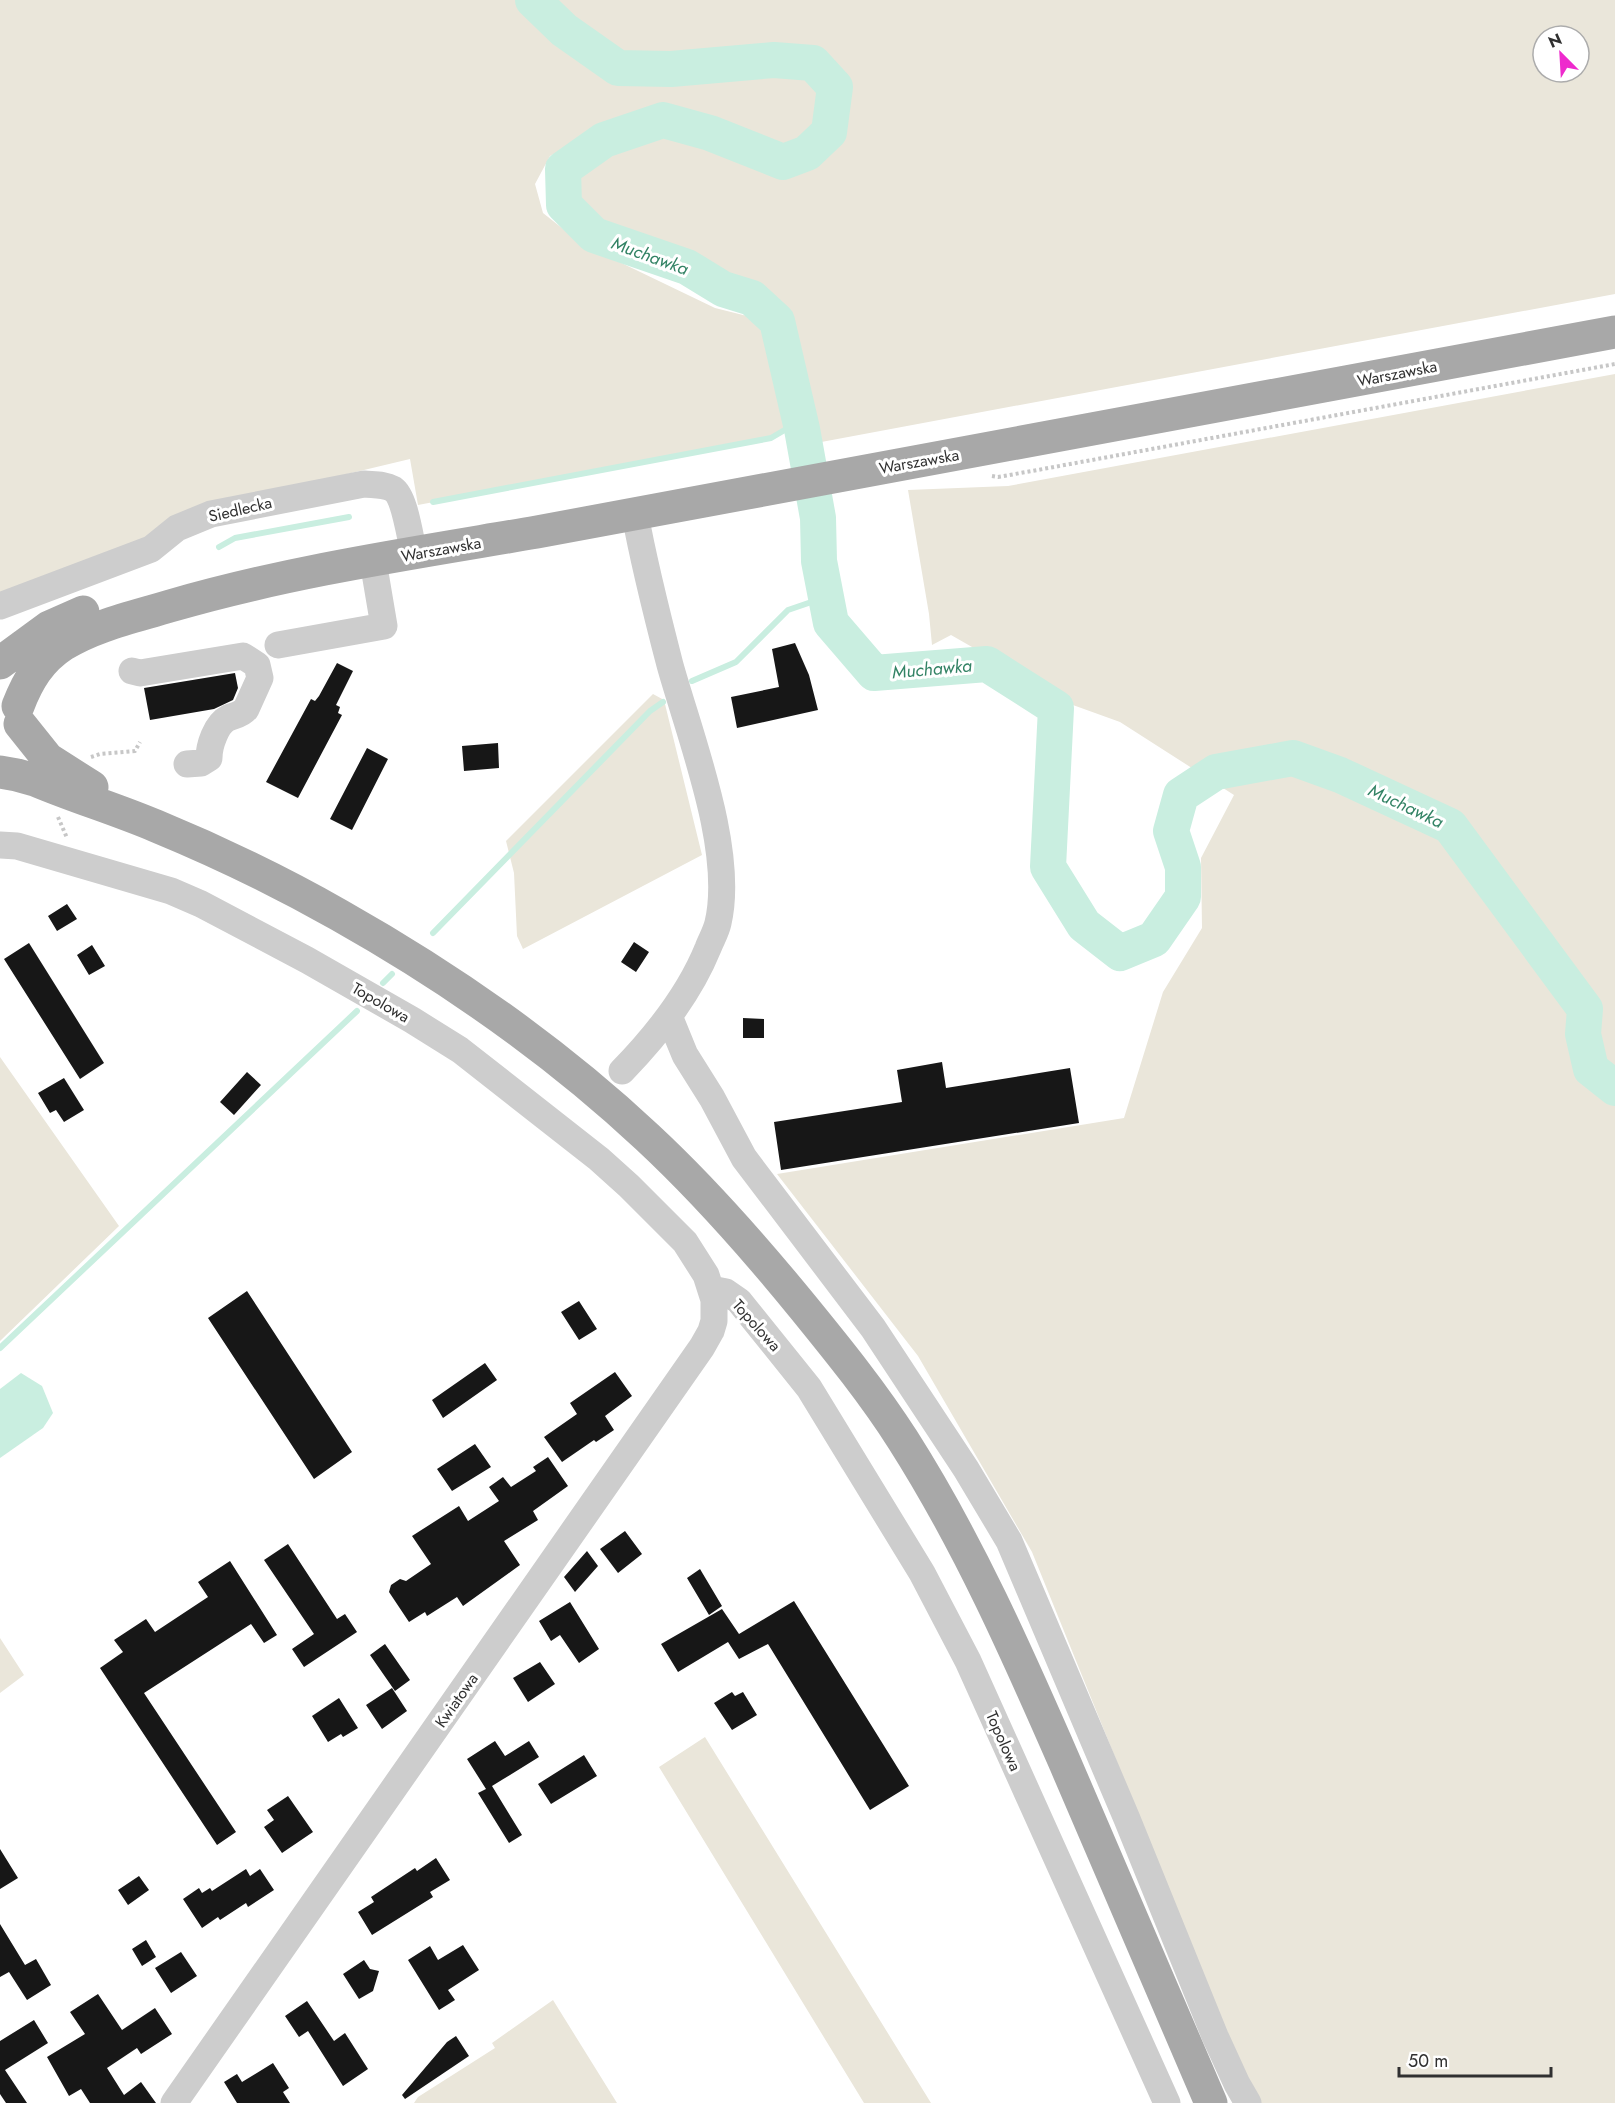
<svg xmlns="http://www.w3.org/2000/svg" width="1615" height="2103" font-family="Jost,sans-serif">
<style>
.green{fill:#eae6da;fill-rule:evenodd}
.water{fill:#c9eee0}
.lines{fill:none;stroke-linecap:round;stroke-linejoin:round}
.stream{stroke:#c9eee0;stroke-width:6}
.river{stroke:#c9eee0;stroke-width:36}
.building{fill:#171717}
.path{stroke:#c7c7c7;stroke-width:4;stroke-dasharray:3 3;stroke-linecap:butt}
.minor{stroke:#cdcdcd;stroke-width:27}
.major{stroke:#a8a8a8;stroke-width:33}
.labels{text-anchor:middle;stroke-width:6;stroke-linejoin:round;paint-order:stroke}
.street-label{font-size:16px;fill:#303030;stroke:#fff}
.water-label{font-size:18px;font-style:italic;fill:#338365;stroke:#fff}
</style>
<rect width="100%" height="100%" fill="#fff"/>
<!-- green -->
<path class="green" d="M0,0H523L599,72L628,78H669L717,70L777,65L814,75L824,89V112L820,133L800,149L778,154L738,134L681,112L631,119L597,132L550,156L535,184L543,213L582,244L715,308L747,316L769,334L794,425L771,438L418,505L410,459L184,513L141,541L0,593Z
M547,0H1615V294L816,443L783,314L763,295L715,270L593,223L571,177L596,153L651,132L723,148L777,169L813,163L841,132V84L811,58L792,53L651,63L621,61ZM1543,36H1579V72H1543Z
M1615,374V2103H1259L1248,2086L1032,1552L918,1356L777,1174L1124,1118L1163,992L1202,928L1201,858L1234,795L1120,722L1023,687L986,655L951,635L932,645L929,614L908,490L1008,486Z
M653,694L664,700L702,855L523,949L517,936L514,873L506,841Z
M0,1057L119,1226L0,1341Z
M0,1638L24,1675L0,1693Z
M705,1737L931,2103H864L659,1767Z
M553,2000L617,2103H414L418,2097L495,2048L492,2043Z"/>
<!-- water -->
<path class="water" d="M21,1373L42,1386L53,1413L43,1428L0,1458V1389Z"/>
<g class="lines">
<!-- stream -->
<path class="stream" d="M433,502L771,438L800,421
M219,547L235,538L349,517
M692,681L736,662L788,610L826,597
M433,933L650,711L663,702
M383,983L392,974
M0,1348L357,1011"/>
<!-- river -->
<path class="river" d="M533,0L564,30L618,68L671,69L774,60L813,63L835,87L829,132L807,153L783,162L710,133L663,120L604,140L563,169L564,205L594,235L687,267L723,289L752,298L777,321L802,429L818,518L819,561L831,623L874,673L987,664L1056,708L1048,867L1084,925L1120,953L1154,939L1183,897V867L1171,831L1181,795L1216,772L1293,758L1340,775L1450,826L1585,1009L1583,1034L1591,1069L1615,1088"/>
</g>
<!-- building -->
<path class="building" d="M795,643L809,675L818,710L737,728L731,697L779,687L772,649Z
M337,663L353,671L336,705L340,707L338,713L342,715L298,798L266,782L311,699L315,701L319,696Z
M235,673L238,688L233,700L214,709L150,720L144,688Z
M498,743L499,768L464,771L462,746Z
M367,748L388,759L352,830L330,819Z
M67,904L77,919L57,931L48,916Z
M634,942L649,952L636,972L621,962Z
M29,943L104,1063L80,1079L4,959Z
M92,945L105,966L89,975L77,955Z
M743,1018L764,1019V1038H743Z
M942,1062L946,1088L1070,1068L1079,1123L781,1170L774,1122L902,1102L897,1070Z
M247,1072L261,1085L234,1115L220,1102Z
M64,1078L84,1110L64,1122L56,1110L50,1113L38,1093Z
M247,1291L352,1452L314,1479L208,1318Z
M579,1301L597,1329L579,1340L561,1312Z
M485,1363L497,1380L443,1418L432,1400Z
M615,1372L632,1396L605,1416L614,1430L596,1442L594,1440L562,1462L544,1437L577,1414L570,1403Z
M475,1444L491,1467L452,1491L437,1469Z
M548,1457L568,1486L533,1511L538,1520L504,1541L520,1565L463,1606L457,1597L427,1616L425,1612L409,1622L389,1592L391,1585L400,1579L406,1581L431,1564L412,1536L459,1506L468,1521L499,1501L489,1487L503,1477L511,1487L536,1471L533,1467Z
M625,1531L642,1554L618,1573L600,1549Z
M288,1544L337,1619L345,1614L357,1632L304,1667L292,1649L314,1634L264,1560Z
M587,1551L598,1566L575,1592L564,1577Z
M230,1561L277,1635L264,1643L251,1624L144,1693L236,1832L217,1845L100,1668L123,1652L114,1640L146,1619L155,1632L208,1597L198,1582Z
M700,1569L722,1606L709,1615L687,1578Z
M794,1601L909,1786L870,1810L768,1644L739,1659L728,1642L678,1672L661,1644L722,1609L739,1634Z
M570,1602L599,1649L579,1663L560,1635L551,1641L539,1621Z
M385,1644L410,1680L395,1691L370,1655Z
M540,1662L555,1684L528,1702L513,1678Z
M392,1688L407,1711L382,1729L366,1705Z
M732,1692L735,1696L743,1692L757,1715L732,1730L714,1703Z
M339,1698L358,1728L343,1737L341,1734L328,1742L312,1716Z
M495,1741L505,1756L529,1741L539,1757L492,1786L522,1835L509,1843L478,1793L486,1789L467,1759Z
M584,1755L597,1776L551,1804L538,1784Z
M288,1796L313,1832L282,1853L264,1827L274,1820L267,1810Z
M0,1849L18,1878L0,1889Z
M436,1858L450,1880L430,1892L433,1897L372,1935L358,1912L374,1902L371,1897L415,1868L417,1871Z
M246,1869L250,1876L260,1869L274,1890L248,1907L246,1903L220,1920L218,1917L202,1928L183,1899L199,1888L202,1893L210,1888L212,1891Z
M139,1876L149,1890L128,1905L118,1890Z
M0,1924L25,1965L36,1959L51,1985L27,2000L9,1972L0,1977Z
M146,1940L156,1957L142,1966L132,1949Z
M463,1945L479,1970L448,1990L455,2000L439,2010L408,1960L430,1946L438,1960Z
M181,1952L197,1976L171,1993L155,1968Z
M364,1960L370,1969L379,1971L373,1991L359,1999L343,1974Z
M98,1994L122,2030L155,2008L172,2034L141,2054L137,2048L107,2068L124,2095L141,2082L156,2103H90L81,2089L69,2096L47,2057L85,2034L70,2012Z
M307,2001L334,2041L345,2033L368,2069L343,2086L308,2031L299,2037L285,2016Z
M34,2020L48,2043L5,2070L27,2103H6L0,2094V2041Z
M456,2036L469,2056L405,2099L402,2095L447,2042Z
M273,2063L289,2088L283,2092L290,2103H237L224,2082L237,2074L242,2082Z"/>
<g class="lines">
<!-- path -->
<path class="path" d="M992,476L998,477L1032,471L1615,364
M91,757L100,754L135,751L140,742
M58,817L67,838"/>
<!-- minor -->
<path class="minor" d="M0,606L151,549L177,528L211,514L364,484C374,485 384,484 393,489C405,497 410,538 414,553
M278,645L384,626L373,561
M132,671L140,673L243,656L257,665L260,678L246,709C241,715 235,715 228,718C216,724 209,746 209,758L201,763L187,764
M0,845L17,846L171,891L201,904L307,960L412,1020L460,1050L599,1159L629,1186L685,1242L706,1275L714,1300V1321L711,1331L702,1347L174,2103
M669,1016L685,1055L712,1098L744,1158L873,1328L966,1469L1009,1541L1127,1819L1215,2036L1237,2084L1248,2103
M622,1071C657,1035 689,995 708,948C711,940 716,932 718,923C735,850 690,737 670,665C657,615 644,564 635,514
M711,1289L726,1292L739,1301L809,1388L922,1573L968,1661L1167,2103"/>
<!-- major -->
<path class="major" d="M0,663L49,627L83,612
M18,706C28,680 40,660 63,645C96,625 134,617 170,606C290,571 414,553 537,532L1615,332
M20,724L48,759L92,787
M0,772L17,775L35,780C75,797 116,809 156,826C219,852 281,882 339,915C449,977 555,1051 647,1137C703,1189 754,1247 803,1307C838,1350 873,1393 903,1440C968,1542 1017,1653 1065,1763C1114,1876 1163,1989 1211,2103"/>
</g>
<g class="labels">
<!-- street labels -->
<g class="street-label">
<text transform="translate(1397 373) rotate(-11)" y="6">Warszawska</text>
<text transform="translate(919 461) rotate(-10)" y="6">Warszawska</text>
<text transform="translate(240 509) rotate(-13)" y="6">Siedlecka</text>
<text transform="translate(441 549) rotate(-10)" y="6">Warszawska</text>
<text transform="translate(381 1002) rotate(30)" y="6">Topolowa</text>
<text transform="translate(757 1325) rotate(48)" y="6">Topolowa</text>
<text transform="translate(456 1700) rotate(-55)" y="6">Kwiatowa</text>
<text transform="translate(1004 1741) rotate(66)" y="6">Topolowa</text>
</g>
<!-- water labels -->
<g class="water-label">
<text transform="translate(650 256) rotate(20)" y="6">Muchawka</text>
<text transform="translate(932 669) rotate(-5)" y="6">Muchawka</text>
<text transform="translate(1406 806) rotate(25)" y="6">Muchawka</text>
</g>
</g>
<!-- north arrow -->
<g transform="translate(1561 54) rotate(336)"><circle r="28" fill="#ffffff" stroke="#acacac" stroke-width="1.5"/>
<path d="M0-4.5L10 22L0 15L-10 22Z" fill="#ee2acd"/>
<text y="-9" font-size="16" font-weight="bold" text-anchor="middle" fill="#303030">N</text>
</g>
<!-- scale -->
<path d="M1399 2067v9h152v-9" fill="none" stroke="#303030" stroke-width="3"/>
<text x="1408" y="2067" font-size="18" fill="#303030" stroke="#ffffff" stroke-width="4.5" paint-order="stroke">50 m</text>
</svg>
